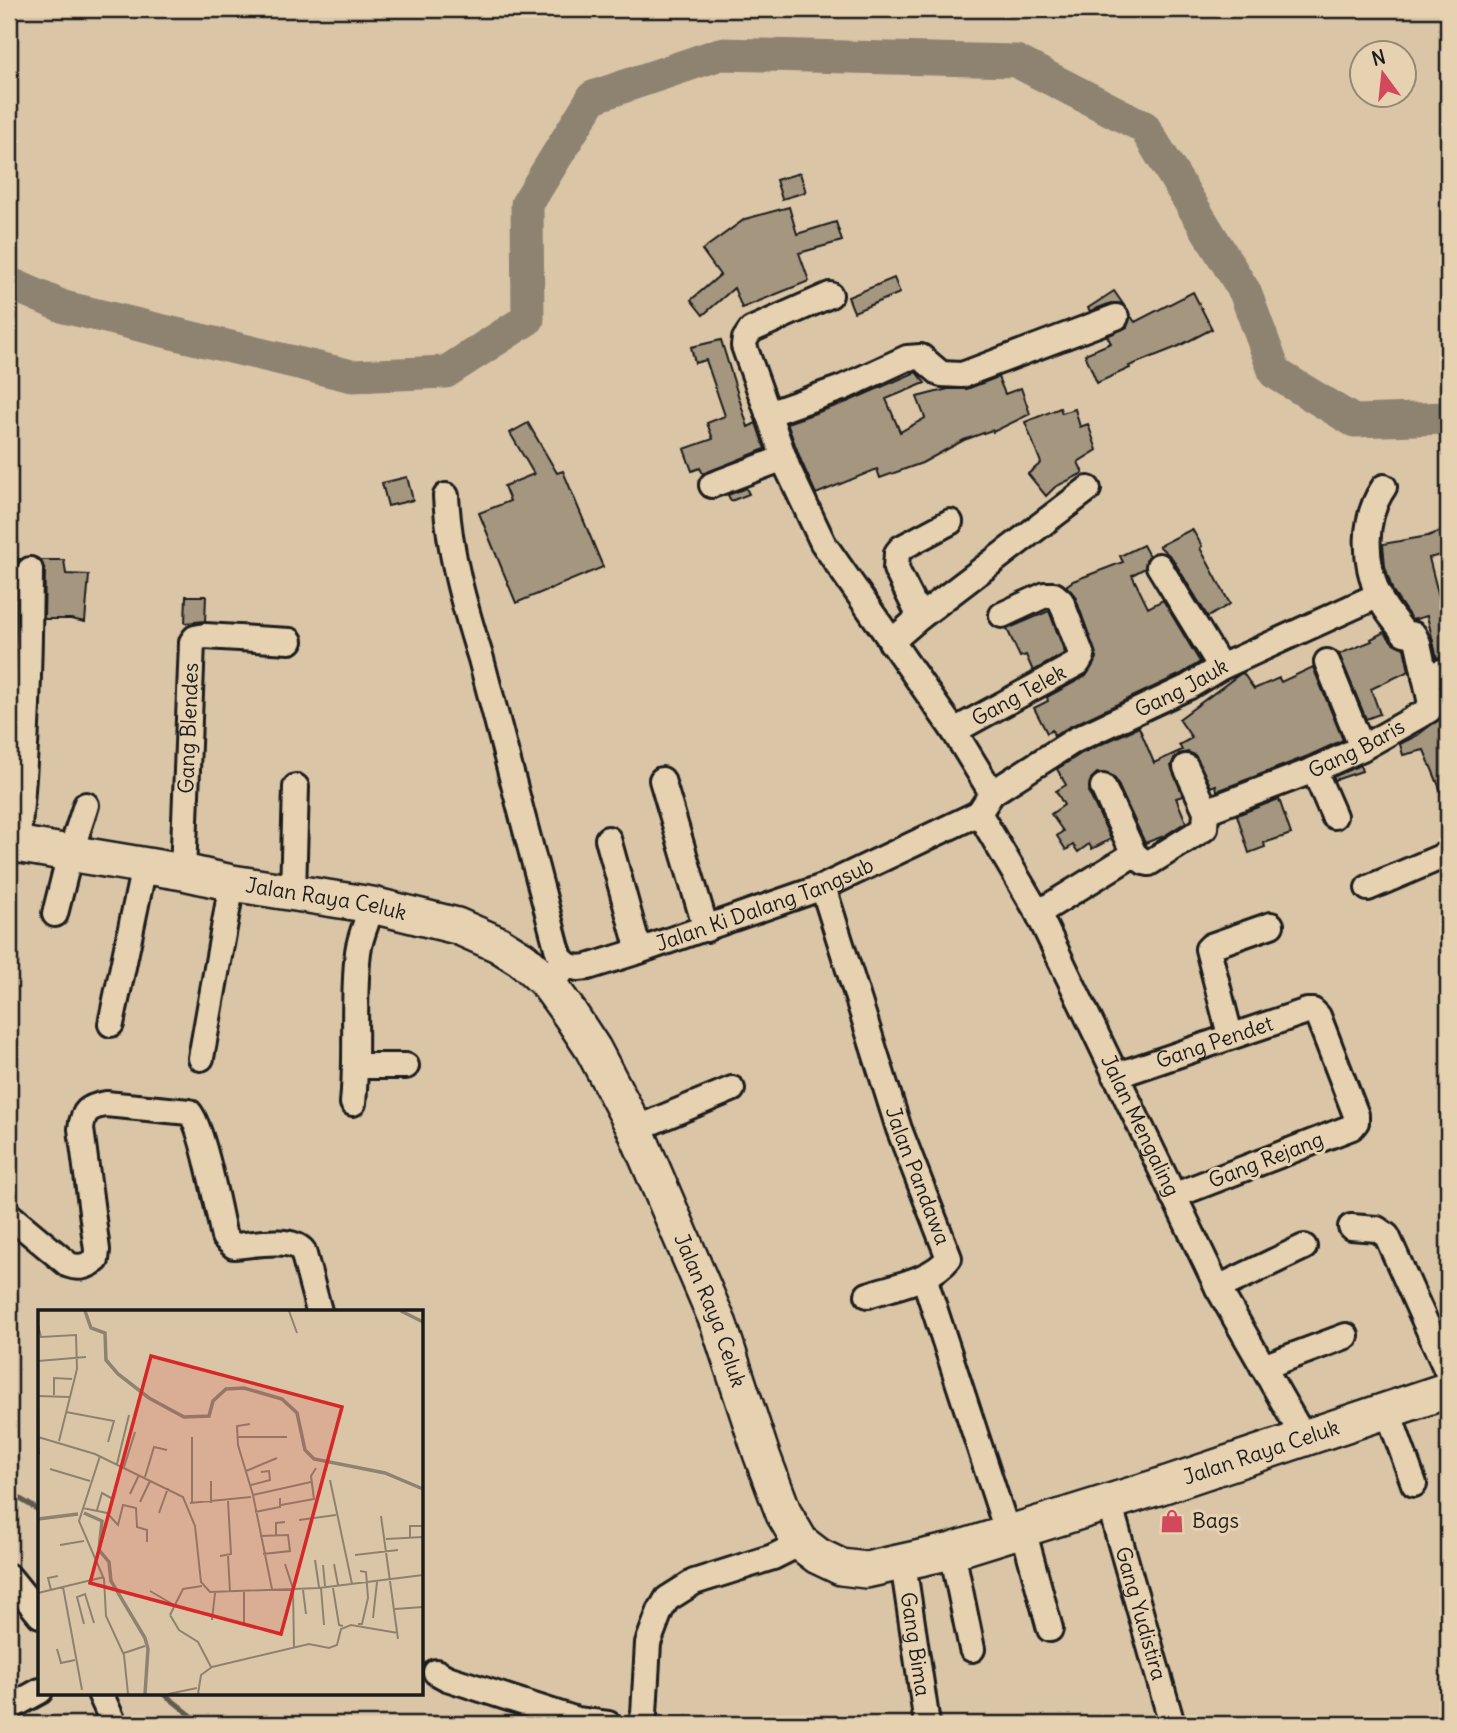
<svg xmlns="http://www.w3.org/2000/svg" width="1457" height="1733" font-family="Delius,sans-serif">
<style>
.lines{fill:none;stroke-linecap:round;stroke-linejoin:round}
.stream{stroke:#605a4f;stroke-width:5}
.river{stroke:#8e8371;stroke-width:33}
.building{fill:#a59680;stroke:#1c1c1c;stroke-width:2}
.minor-casing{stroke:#1c1c1c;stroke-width:30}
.highway-casing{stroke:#1c1c1c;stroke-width:40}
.minor{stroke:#e6d1b0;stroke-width:24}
.highway{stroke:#e6d1b0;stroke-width:35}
.labels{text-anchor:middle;stroke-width:6;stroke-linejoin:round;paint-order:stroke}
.street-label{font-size:21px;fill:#1c1c1c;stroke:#e6d1b0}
.poi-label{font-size:21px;fill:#1c1c1c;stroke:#e6d1b0;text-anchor:start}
.inset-river{fill:none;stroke:#8e8371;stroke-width:3.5}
.inset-road{fill:none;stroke:#8e826f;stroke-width:2}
.view{fill:#d62828;fill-opacity:0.15;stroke:#d62828;stroke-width:3.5}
.inset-edge{fill:none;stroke:#1c1c1c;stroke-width:3.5}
</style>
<rect width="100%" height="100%" fill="#dac6a7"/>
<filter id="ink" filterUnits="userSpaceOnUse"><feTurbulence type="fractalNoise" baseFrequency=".0143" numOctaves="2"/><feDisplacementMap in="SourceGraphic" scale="14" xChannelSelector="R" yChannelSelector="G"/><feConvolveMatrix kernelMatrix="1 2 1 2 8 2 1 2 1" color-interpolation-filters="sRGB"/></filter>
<g filter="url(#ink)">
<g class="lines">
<!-- stream -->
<path class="stream" d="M9,1492L40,1511
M163,1693L202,1724"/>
<!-- river -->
<path class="river" d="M9,283L64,307L352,376L446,372L528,319L527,204L593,97L720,54L1016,61L1144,127L1245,292L1275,373L1354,421L1448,418"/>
</g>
<!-- building -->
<path class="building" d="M800,173L806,192L782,199L776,180Z
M789,207L797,234L836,222L842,241L799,253L809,281L742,308L734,288L703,315L691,300L720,275L702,250L745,219Z
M894,278L900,293L854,312L848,297Z
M1114,291L1123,304L1111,303L1090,311L1088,308Z
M1193,292L1212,329L1177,347L1129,366L1130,368L1097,383L1085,354L1111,343L1107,336L1127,327L1130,315L1135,322Z
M721,340L748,427L756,423L765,449L703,474L700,468L692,471L684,449L713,439L707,423L725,416L706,360L695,363L691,347Z
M916,372L925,383L886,399L900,432L925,418L917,397L948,389H967L998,377L1005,394L1021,388L1030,414L993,432L992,430L964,440L922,463L880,478L877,469L816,494L802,463L787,423L847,402Z
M1060,408L1062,413L1075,409L1080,427L1088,424L1097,450L1078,462L1083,473L1055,487L1046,496L1028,474L1041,463L1025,422Z
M528,423L557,473L563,471L603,567L516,603L479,513L510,501L504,486L534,474L510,433Z
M407,477L413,500L388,506L382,483Z
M746,488L749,494L731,501L728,495Z
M1192,529L1202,546L1200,548L1230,604L1208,617L1172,558L1159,546Z
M1443,530L1448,553L1429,558L1444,617L1448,616V656L1437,658L1427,616L1412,620L1393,592L1385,566L1383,544L1428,536Z
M1143,545L1149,556L1145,568L1132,575L1148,608L1163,600L1200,662L1181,674L1069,727L1054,736L1052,730L1047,733L1034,708L1048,701L1047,697L1086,676L1097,658L1075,596L1066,586L1073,581L1123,562L1120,556Z
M9,558L21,559L15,570L14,620H9Z
M40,560H64L66,574L89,575L85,622L71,619H44L45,570Z
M186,596H206L205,621L185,623Z
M1049,611L1065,653L1033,671L1026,655L1020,657L1007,629Z
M1384,632L1393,643L1404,648L1409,671L1371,689L1380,714L1366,719L1339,654L1372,641L1371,639Z
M1313,667L1343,740L1308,756L1217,791L1216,785L1211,787L1195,755L1188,752L1179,754L1174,759L1171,766L1183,796L1176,798L1186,822L1164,836L1145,843L1116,780L1111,775L1097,773L1091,779L1089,793L1111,839L1092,849L1089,844L1078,852L1073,845L1066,850L1057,836L1063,831L1051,814L1064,805L1056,791L1066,785L1057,769L1082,753L1139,727L1154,763L1182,750L1179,745L1192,738L1179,719L1240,674L1243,673L1254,689L1279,678L1281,682Z
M1441,717L1447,729L1442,731L1448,747V808L1424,750L1403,755L1400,744L1418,735Z
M1360,765L1362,771L1335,780L1333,777Z
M1279,799L1291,834L1264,843L1265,847L1249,853L1237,815Z"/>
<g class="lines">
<!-- minor casing -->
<g class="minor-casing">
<g id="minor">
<path d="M830,295L751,330L745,339L744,346L788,469L823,543L954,731L992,793L979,813"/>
<path d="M768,414L842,388L907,358L921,357L941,374L962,375L1116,317"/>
<path d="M712,485L784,458"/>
<path d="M446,496C449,553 464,605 481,659L557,948L561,959L569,966"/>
<path d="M1159,566L1221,667"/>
<path d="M920,617L896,569L897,553L901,548L950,522"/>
<path d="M891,642L920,617L1088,489"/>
<path d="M1327,662L1362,748"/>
<path d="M1425,677L1448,670"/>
<path id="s1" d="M954,731L1078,663L1082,656L1061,601L1054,595H1045L1002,615"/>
<path d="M1314,770L1334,816"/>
<path d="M662,780L706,929"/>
<path d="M1103,787L1134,854L1144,862L1149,863L1205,828L1206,811L1186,767"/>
<path id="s2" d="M992,793L1075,740L1188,687L1221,667L1379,595"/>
<path id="s3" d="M1206,811L1314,770L1362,748L1429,710L1431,704L1418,643L1414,635L1404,633C1396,622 1385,610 1379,597C1364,561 1362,519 1384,487"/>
<path id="s4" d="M979,813L1038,913L1218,1288L1304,1438"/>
<path d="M608,839L639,951"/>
<path d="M17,845C27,753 29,662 30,570"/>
<path id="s5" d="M183,872L192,642L195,638L205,636L290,641"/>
<path id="s6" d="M823,887L899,1129L949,1258C931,1281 894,1286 868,1295"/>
<path d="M1368,888L1448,854"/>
<path d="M293,892L296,787"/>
<path d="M1038,913L1134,854"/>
<path d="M55,914L70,854L86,805"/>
<path id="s7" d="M555,976L569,966L578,968L588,967L639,951L823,887L979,813"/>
<path d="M111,1024L144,866"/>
<path d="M1230,1035L1208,949L1211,946L1271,925"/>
<path d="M201,1058L232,883"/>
<path d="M356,1066H406"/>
<path id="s8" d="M1115,1076L1307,1011H1313L1318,1016L1356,1115V1122L1352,1127L1173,1196"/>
<path d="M353,1103C358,1053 352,1002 358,952C360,936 368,920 372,905"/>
<path d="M635,1129L732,1089"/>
<path d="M9,1215L69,1265C80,1269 87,1266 96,1260L97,1250L81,1129C83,1111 88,1107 106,1104L189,1112C202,1124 219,1214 224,1237L234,1246C252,1245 291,1236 303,1251L319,1311"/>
<path d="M1351,1227L1377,1229L1387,1236L1448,1373"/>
<path d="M924,1277L1008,1534"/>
<path d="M1218,1288L1304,1247"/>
<path d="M1263,1367L1346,1336"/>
<path d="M1387,1409L1414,1484"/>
<path id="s9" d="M1109,1502L1172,1724"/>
<path d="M1023,1529L1050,1629"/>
<path d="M952,1551L972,1649"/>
<path id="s10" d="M903,1563L927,1724"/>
<path d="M9,1577L40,1615"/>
<path d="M436,1672L447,1678L577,1720L608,1724"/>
<path d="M100,1693L114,1724"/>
<path d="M9,1708L40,1691"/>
<path d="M641,1724L644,1714L648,1643L660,1611L667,1599L694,1582L773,1557L801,1543"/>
</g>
</g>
<!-- highway casing -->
<g class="highway-casing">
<g id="highway">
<path id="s11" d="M9,843L183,872L232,883L372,905L457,926L498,944L522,959L547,982L570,1014L593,1049L635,1129L719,1325L761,1453L784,1514L801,1543L818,1556L841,1567L866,1570L952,1551L1158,1487L1448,1390"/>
</g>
</g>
<!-- minor -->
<use href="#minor" class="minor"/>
<!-- highway -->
<use href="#highway" class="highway"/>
</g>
</g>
<!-- icons -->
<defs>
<g id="shop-bare" transform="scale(1.89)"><path d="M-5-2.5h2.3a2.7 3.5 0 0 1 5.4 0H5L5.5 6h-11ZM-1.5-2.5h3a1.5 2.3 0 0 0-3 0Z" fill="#d1495b" stroke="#e6d1b0" stroke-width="2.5" paint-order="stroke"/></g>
</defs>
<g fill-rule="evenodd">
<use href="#shop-bare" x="1172" y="1521"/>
</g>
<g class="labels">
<!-- street labels -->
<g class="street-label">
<text dy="7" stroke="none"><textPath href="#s2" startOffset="217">Gang Jauk</textPath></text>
<text dy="7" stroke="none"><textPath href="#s1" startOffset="74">Gang Telek</textPath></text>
<text dy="7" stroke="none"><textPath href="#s5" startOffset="144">Gang Blendes</textPath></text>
<text dy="7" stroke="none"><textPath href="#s3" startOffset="163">Gang Baris</textPath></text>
<text dy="7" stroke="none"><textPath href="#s11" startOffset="322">Jalan Raya Celuk</textPath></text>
<text dy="7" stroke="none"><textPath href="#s7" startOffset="224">Jalan Ki Dalang Tangsub</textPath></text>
<text dy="7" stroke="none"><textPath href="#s8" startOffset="105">Gang Pendet</textPath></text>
<text dy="7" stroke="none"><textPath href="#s4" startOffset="352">Jalan Mengaling</textPath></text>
<text transform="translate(1266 1160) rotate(-21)" y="7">Gang Rejang</text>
<text dy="7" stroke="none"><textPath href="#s6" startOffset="304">Jalan Pandawa</textPath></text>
<text dy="7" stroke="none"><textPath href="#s11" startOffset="931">Jalan Raya Celuk</textPath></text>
<text dy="7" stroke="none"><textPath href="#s11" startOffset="1666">Jalan Raya Celuk</textPath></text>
<text dy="7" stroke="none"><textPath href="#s9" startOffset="116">Gang Yudistira</textPath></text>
<text dy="7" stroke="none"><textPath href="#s10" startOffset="82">Gang Bima</textPath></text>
</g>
<!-- poi labels -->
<g class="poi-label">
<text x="1192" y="1528">Bags</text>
</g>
</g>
<!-- overview -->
<g transform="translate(38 1310)">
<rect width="385" height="385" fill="#dac6a7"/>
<path class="inset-river" d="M47,1L53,18L67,23L68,50L80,64L111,88L146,107L171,106L175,91L188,79L206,78L244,89L259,103L267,140L276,149L347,163L385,179M363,1L385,12M46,203L64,211L61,240L71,252L73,271L107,328L110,339L107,384M0,209L40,204"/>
<path class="inset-road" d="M251,1L259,23M0,15L3,27L38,25L39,59L21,131M0,51L48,47M16,85V68L34,69M0,86L31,87M0,92L1,145M28,102L76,111L70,132M212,114L199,116L200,135L215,185L234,279M0,127L57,144L145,187L157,216L163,272L172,282L281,278L385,265M199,127H249M62,146L41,211L66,269L68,306L86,345L90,384M79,154L91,105M86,157L97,122M12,159L52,171M208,161L239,148M107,167L116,137L129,140M292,170L314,274M173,171V193M213,175L232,170L231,161L223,162M92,184L101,165M215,185L273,172M102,192L112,171M152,193L213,187M154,193V127M243,195L276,189L273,166L278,158M45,198L69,203L80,215L85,195L98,198L99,217L109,220V232M59,200L64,183L75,189M217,202L242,197V188M121,203L130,178M343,206L360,329M261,210L298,205M238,225V213L247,212M222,226L250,225L252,241L225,244M372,227V216H385M348,229L385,227M22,235L46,231M317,245L360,240M182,246L193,244L190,191M190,246L192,282M277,250L281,277M247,254L255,279L256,337M296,254L300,275M285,255L287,276M25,277L44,380M283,278L286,315M295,278L301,315L305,316M13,280L10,268L20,266M265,280L268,304M112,281L136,295M206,282V314M0,283L66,267M357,299L385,297M132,305L141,320L160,332L173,357M132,305L145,279L164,276M335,308L339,272M174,310L177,283M46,314L39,287L47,284L56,313M320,314H324L330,288L328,262L322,261M19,339L23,353L37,350M86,343L107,336M130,384L159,378M160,384L163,365L174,357L271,334L291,338L299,335L303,319L313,315L360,323"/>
<path class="view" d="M113,46L304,97L243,324L52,273Z"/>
<rect width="385" height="385" class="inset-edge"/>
</g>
<!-- margin -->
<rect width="1457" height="1733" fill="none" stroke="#e6d1b0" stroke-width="35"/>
<rect x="18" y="18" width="1422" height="1698" fill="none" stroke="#1c1c1c" stroke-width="2.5" filter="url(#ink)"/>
<!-- north arrow -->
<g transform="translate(1383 74) rotate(345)"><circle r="33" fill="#e6d1b0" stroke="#958975" stroke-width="2"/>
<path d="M0-5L12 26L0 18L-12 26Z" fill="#d1495b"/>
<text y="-10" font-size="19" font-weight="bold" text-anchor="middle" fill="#1c1c1c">N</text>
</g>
</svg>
